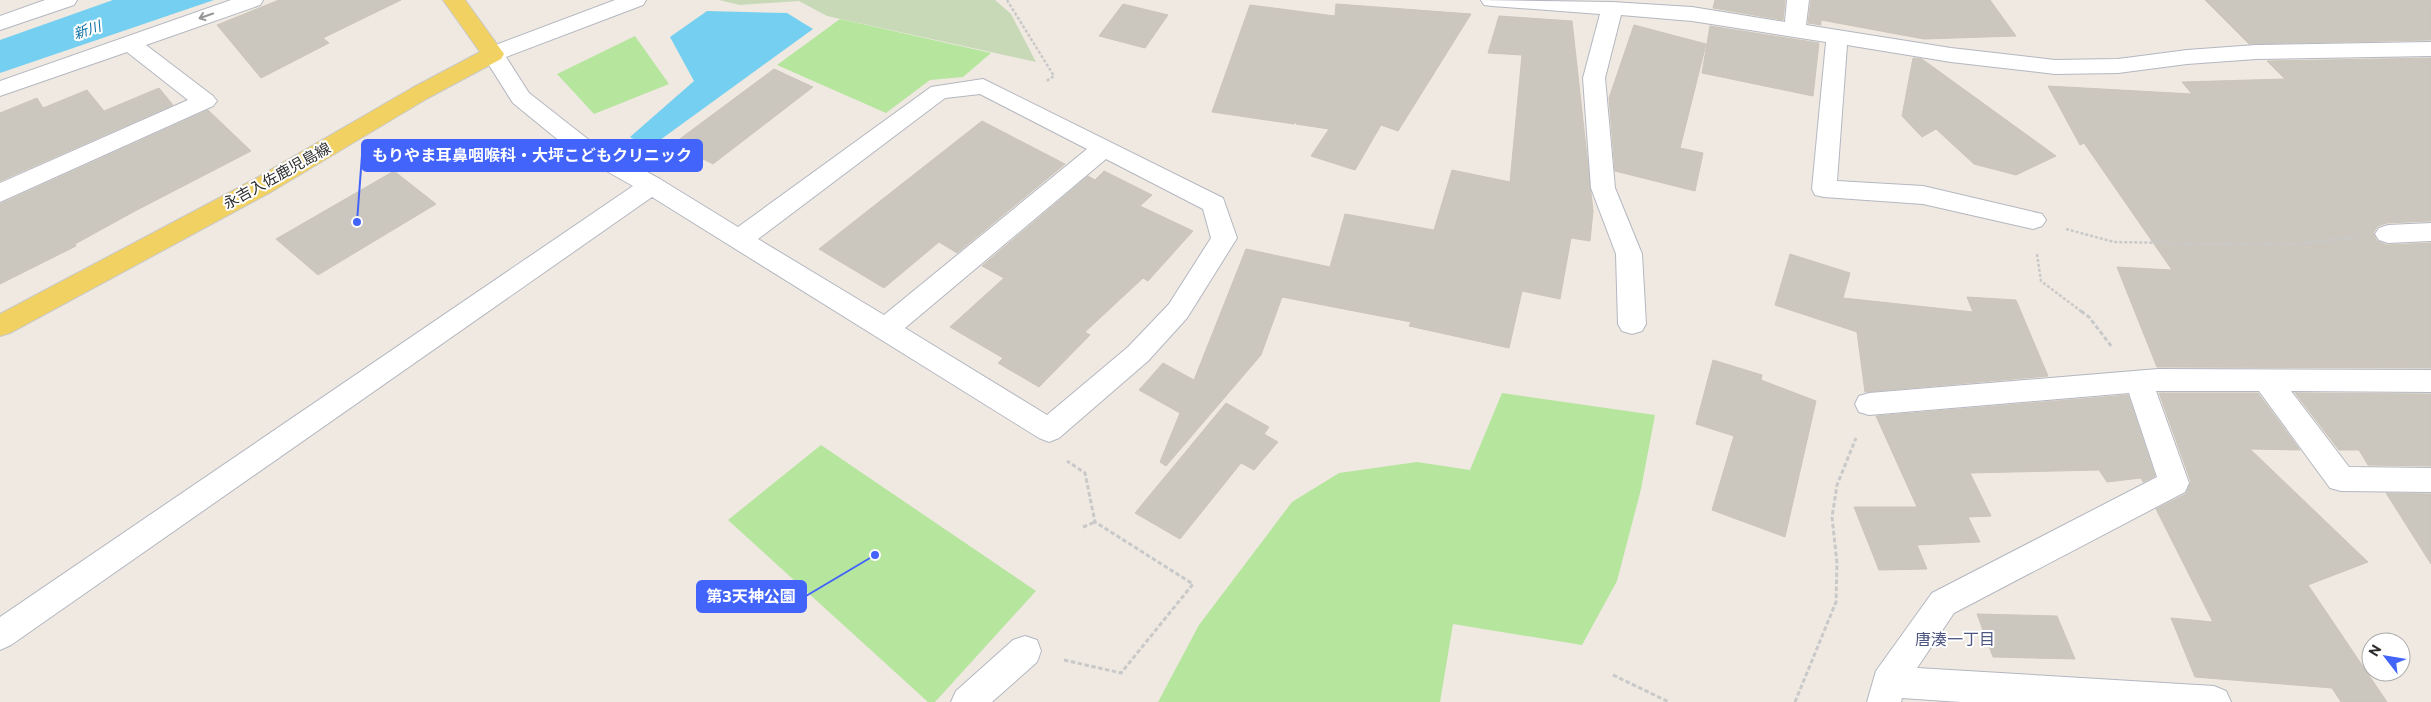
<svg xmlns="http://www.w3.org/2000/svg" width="2431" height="702" font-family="Commissioner,'Noto Sans JP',sans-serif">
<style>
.green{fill:#b6e59e}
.cemetery{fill:#c8d9b8}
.water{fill:#75cff0}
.building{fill:#cbc7bf;stroke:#cbc5ba}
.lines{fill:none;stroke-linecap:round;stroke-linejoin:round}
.street-casing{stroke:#b4b7c1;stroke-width:2}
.primary-casing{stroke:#c9c9c9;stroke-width:2}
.path-far1{stroke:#c9c9c9;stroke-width:2.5;stroke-dasharray:3 2;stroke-linecap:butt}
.path{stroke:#c9c9c9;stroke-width:3;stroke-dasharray:4.5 2.5;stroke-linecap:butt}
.street{fill:#fff;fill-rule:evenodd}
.primary{fill:#f2d163;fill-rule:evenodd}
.oneway{stroke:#969696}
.labels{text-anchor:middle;stroke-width:4;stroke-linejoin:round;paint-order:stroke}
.far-water-label{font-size:14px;font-style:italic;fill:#0d6fa3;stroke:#fff}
.street-label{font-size:15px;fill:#2e2e2e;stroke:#fff}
.neighbourhood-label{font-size:16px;fill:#4d5680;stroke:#fff}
.leader{fill:none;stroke:#4264fb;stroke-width:2}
.callout-dot{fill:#4264fb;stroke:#fff;stroke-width:2}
.callout{fill:#4264fb;stroke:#4264fb;stroke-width:2}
.callout-label{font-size:16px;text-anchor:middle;font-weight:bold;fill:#fff}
</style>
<rect width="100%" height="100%" fill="#efe9e1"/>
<!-- green -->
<path class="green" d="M840,19L991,53L963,77L930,80L886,113L777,65Z
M635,36L669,84L594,114L557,74Z
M1502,393L1655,415L1641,489L1617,581L1582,645L1453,624L1440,702H1158L1199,625L1292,502L1339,473L1417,462L1470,470Z
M821,445L1036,591L935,702H928L728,520Z"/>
<!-- cemetery -->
<path class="cemetery" d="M719,0H995L1011,14L1036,62L827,16L799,1L740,5Z"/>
<!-- water -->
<path class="water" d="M113,0H214L0,73V40Z
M707,11L787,13L813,29L649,148L630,137L694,81L670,37Z"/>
<!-- building -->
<path class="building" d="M279,0H401L323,38L329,43L261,78L217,25Z
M1715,0H1785L1783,20L1713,8Z
M1811,0H1990L2016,36L1924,39L1821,20V25L1808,23Z
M2205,0H2431V40L2249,44Z
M1123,4L1168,15L1145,48L1099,36Z
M1336,4L1471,14L1398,131L1381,125L1355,170L1311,156L1329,129L1296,124L1298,120L1294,124L1212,112L1250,5L1335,16Z
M1499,16L1572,21L1593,211L1590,241L1571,238L1560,299L1522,291L1509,348L1409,326L1411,322L1282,297L1261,355L1166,466L1160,462L1180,413L1139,390L1163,363L1194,380L1246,249L1330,267L1345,214L1434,230L1452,170L1510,182L1522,55L1488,53Z
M1634,25L1706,44L1680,148L1703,153L1695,191L1615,171L1609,98Z
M1710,26L1819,43L1813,96L1702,73Z
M1913,58L1922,59L2056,156L2016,175L1974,164L1936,129L1922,137L1902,116Z
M2431,58V221L2387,223L2378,226L2373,233L2377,241L2387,245L2431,243V368L2157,367L2117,267L2172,270L2084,143L2080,145L2048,86L2192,94L2182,82L2285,79L2267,61Z
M774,69L813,87L713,164L673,144Z
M159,88L173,105L0,181V113L37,98L43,108L87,90L104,111Z
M208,110L251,151L135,211L75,244L76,246L0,284V204Z
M982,121L1065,164L957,253L939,242L884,288L819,249Z
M394,171L436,204L318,275L276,239Z
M1104,171L1152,195L1140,206L1193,231L1148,281L1143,278L1085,332L1090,335L1039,387L998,363L1003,358L950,327L1004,278L982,266L1088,176L1095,180Z
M1790,254L1850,273L1843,298L1973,312L1967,297L2016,300L2048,376L1865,392L1857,332L1775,305Z
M1713,360L1762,375L1761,380L1816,401L1785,537L1712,510L1734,436L1696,424Z
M2159,393H2258L2300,450L2250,449L2368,562L2308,585L2387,702H2341L2332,688L2195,677L2171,618L2213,622L2156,509L2186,494L2191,482Z
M2295,393L2431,394V466L2368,465L2359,450H2339Z
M2128,395L2155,476L2143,482L2141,478L2107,482L2099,470L1970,473L1991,516L1968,517L1980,542L1917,545L1927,569L1879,570L1854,507H1917L1876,416Z
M1226,403L1269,427L1264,434L1278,442L1254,470L1241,463L1180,539L1135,513Z
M2386,493L2431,494V564Z
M1977,614L2057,616L2075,659L1993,657Z"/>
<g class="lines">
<!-- street casing -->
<g class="street-casing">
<path id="street" d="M45,0H77L74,5L0,30V16Z
M231,0H263L260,5L146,45L213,96L217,101L213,106L0,202V183L188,100L127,52L0,96V81Z
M615,0H646L643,5L506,57L529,93L589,140L660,179L738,227L931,87L983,79L1223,198L1237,238L1187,318L1148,361L1059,438L1049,442L1039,438L652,197L11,645L0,650V617L633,186L573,152L513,103L482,54L485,49ZM980,94L1087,149L884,315L758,239L945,98ZM1106,159L1203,209L1211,238L1169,304L1128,347L1047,415L905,328Z
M1481,0L1612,2L1692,7L1785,22L1787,0H1809L1806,25L1951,48L2055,60L2118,59L2187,50L2256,45L2431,42V56L2256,59L2187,64L2118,73L2055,74L1951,62L1847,45L1837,181L1923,186L2042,214L2046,220L2042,226L2033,229L1923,204L1824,197L1815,195L1812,189L1826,42L1692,21L1621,15L1605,78L1615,188L1642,254L1646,324L1642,331L1632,334L1622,331L1618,324L1616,254L1591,188L1583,78L1600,14L1492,6L1484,5Z
M2431,223V241L2388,243L2379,240L2375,234L2379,228L2388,225Z
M2158,369L2431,370V392L2291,391L2349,467L2431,468V492L2341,491L2330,488L2259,391H2156L2189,483L2185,492L1954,613L1917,668L2214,686L2226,691L2231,702H1961L1902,698L1901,702H1867L1876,671L1932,593L2157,477L2129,393L1869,415L1859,412L1855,404L1859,396L1869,393Z
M1025,636L1037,640L1041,651L1037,662L992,702H951L956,691L1013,640Z"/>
</g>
<!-- primary casing -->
<g class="primary-casing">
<path id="primary" d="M443,0H465L504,54L501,59L428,98L271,192L10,333L0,336V314L253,180L412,88L480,52Z"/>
</g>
<!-- path-far1 -->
<path class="path-far1" d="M1007,0L1054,76L1045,82
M2066,229L2114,242L2289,245L2355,237
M2037,254L2041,281L2082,312"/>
<!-- path -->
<path class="path" d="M2081,311L2089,317L2112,347
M1083,527L1095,522
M1064,660L1121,673L1193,584L1095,522L1085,473L1067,461
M1613,675L1669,702
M1795,702L1836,602L1837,563L1832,517L1837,485L1856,438"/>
<!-- street -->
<use href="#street" class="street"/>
<!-- primary -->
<use href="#primary" class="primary"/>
</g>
<!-- one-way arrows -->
<defs><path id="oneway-shaft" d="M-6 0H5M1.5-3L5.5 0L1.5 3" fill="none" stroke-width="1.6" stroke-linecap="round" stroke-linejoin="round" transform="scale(1.25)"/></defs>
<use class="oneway" href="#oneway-shaft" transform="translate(206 16) rotate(161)"/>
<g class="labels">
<!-- far-water labels -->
<g class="far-water-label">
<text transform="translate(87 30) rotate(-19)" y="5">新川</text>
</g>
<!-- street labels -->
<g class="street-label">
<text transform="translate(277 176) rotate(-29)" y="5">永吉入佐鹿児島線</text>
</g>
<!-- neighbourhood labels -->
<g class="neighbourhood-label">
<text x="1955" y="645">唐湊一丁目</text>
</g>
</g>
<!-- callouts -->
<path class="leader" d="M357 222L362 155M875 555L806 596"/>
<g class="callout-dot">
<circle cx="357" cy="222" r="5"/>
<circle cx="875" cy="555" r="5"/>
</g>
<g class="callout">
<rect x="362" y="140" width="340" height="31" rx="5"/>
<rect x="697" y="581" width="109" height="31" rx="5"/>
</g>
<g class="callout-label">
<text x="532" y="161">もりやま耳鼻咽喉科・大坪こどもクリニック</text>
<text x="751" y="602">第3天神公園</text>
</g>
<!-- north arrow -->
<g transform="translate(2386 657) rotate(301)"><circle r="24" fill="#ffffff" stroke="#ababab"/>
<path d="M0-4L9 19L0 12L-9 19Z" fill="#4264fb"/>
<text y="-8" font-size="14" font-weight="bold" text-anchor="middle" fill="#2e2e2e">N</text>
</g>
</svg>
